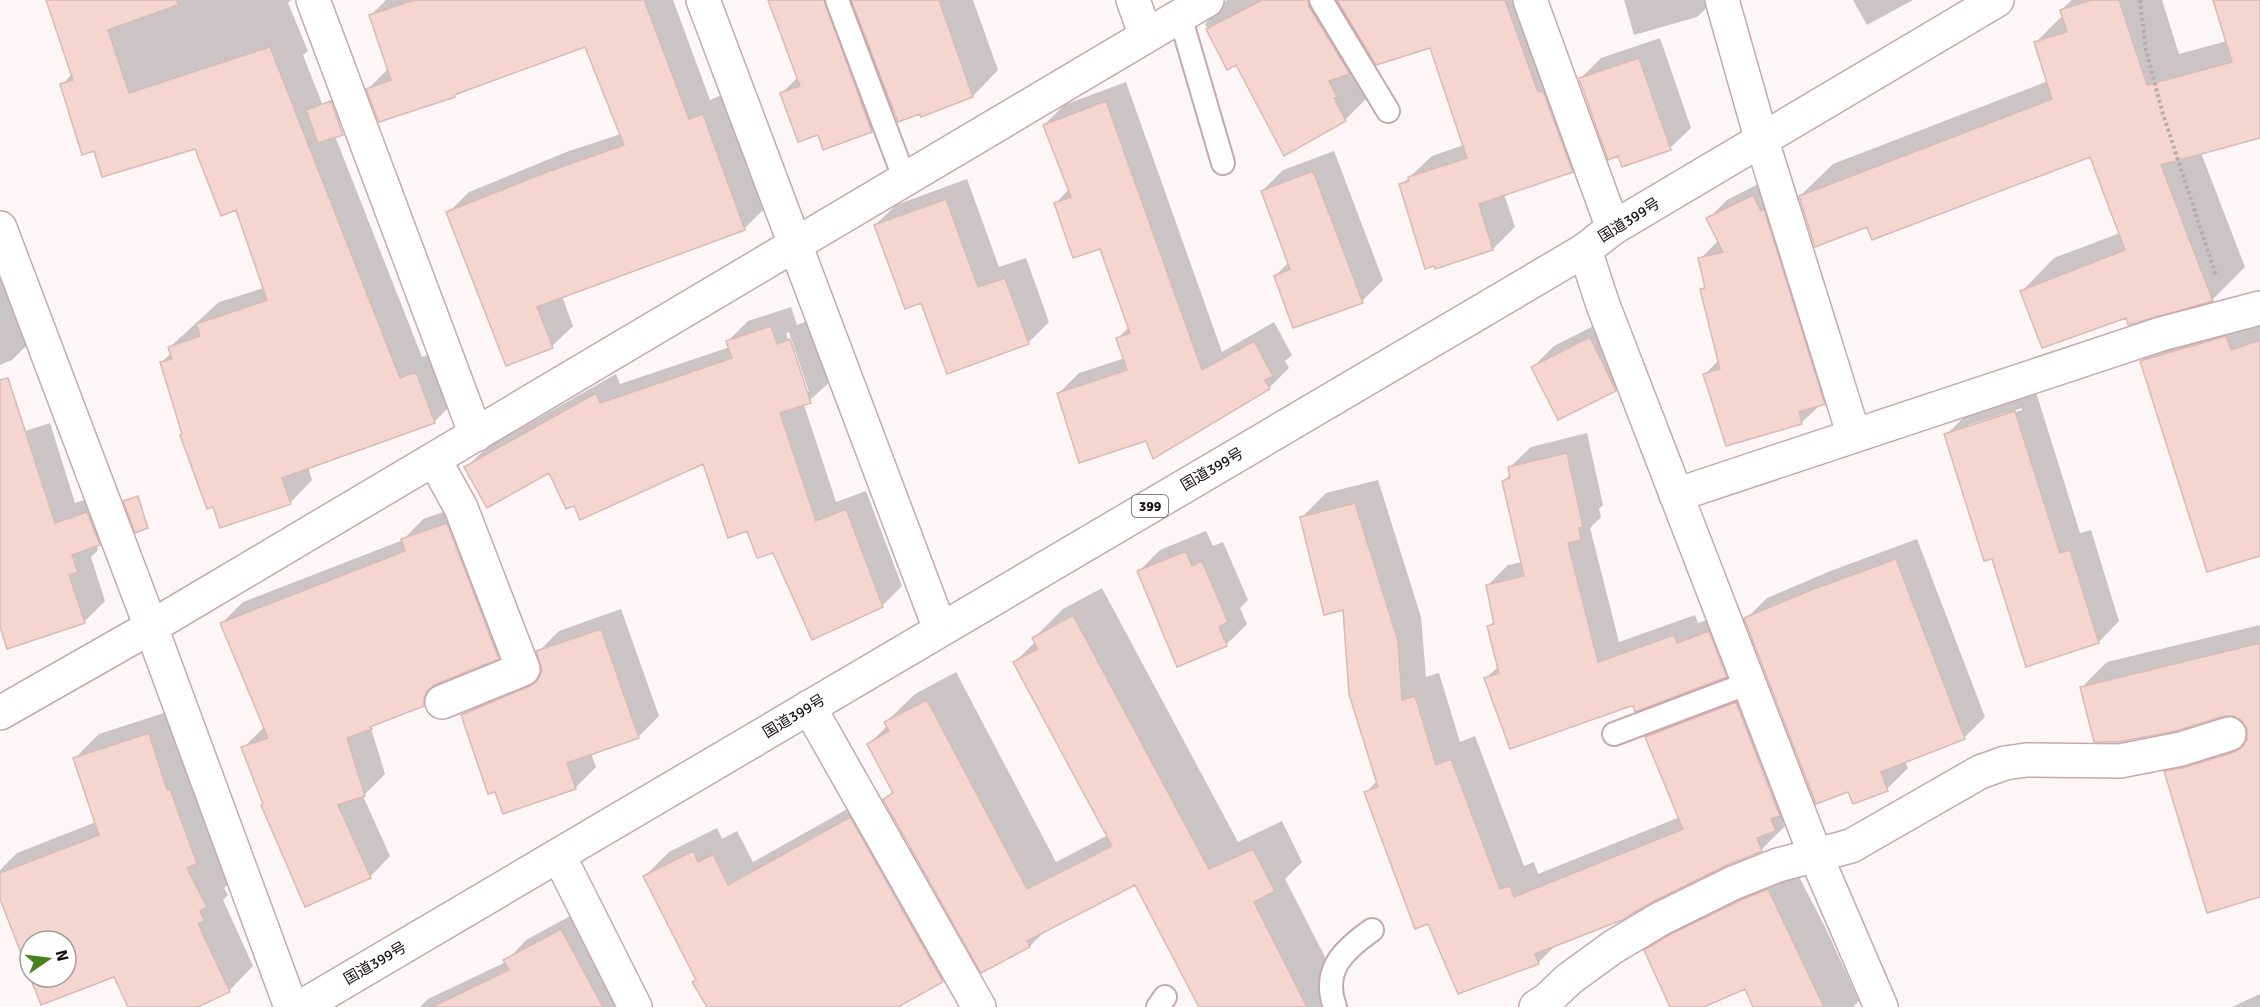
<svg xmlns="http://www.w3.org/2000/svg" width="2260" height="1007" font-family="Signika,'Noto Sans JP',sans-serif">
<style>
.shadow{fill:#0003;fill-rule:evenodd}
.building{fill:#f5d5cf;stroke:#d9bab4;stroke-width:1.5}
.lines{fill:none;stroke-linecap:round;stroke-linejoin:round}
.service-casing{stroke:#c7a8ae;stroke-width:26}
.minor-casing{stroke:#c7a8ae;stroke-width:36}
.tertiary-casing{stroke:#c7a8ae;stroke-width:36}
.trunk-casing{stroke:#c7a8ae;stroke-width:36}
.path{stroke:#b4acad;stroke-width:4;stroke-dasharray:3 3;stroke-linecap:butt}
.service{stroke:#fff;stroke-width:22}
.minor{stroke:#fff;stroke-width:33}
.tertiary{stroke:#fff;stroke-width:33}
.trunk{stroke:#fff;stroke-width:33}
.labels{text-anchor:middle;stroke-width:6;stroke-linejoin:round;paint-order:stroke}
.shield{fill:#fff;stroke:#5d5658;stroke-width:1.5}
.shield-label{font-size:14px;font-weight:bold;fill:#180e10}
.street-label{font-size:15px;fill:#180e10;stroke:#fff}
</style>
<rect width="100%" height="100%" fill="#fdf6f7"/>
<!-- shadow -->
<path class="shadow" d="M48,0H291L288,3L308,51L303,55L422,357L438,351L456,400L434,422L308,467L312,480L291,502L221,526L183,433L161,363L172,352L170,347L219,302L264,288L237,208L196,147L95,149L62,85L72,74Z
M386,0H673L710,100L724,94L765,208L744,229L562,296L573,326L552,346L448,213L469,192L569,151L621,134L586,45L457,92L454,95L368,89L389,68L371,15Z
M770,0H973L998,70L973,96L921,112L894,108L872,131L824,148L819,134L782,93L798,77Z
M1227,0H1533L1594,149L1572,170L1504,194L1515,227L1493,249L1436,267L1401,185L1432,156L1464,145L1430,46L1370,52L1355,67L1356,76L1367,98L1345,120L1237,63L1228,68L1205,24Z
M1624,0H1715L1697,17L1634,35Z
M1853,0H1913L1867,25Z
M2072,0H2162L2179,54L2227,41L2214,0H2260V136L2201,153L2245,267L2212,300L2127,316L2022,291L2054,258L2120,233L2091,155L1868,225L1800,196L1833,164L2048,81L2036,42L2063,15L2061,10Z
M1660,38L1691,128L1670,148L1580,79L1601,58Z
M1126,82L1222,352L1274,322L1292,355L1285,361L1289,368L1269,388L1147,439L1059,393L1079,373L1125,358L1118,338L1129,327L1101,247L1056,203L1069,189L1044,125L1064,105Z
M1334,151L1383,280L1362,301L1275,276L1289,262L1262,191L1283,170Z
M1772,177L1843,384L1802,422L1705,374L1719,360L1701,290L1706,285L1700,259L1719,240L1708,219L1727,200Z
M967,179L999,267L1026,258L1049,322L1028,343L922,301L875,225L896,205Z
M9,277L33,339L12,360L0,365V280Z
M791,307L797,325L810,320L830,382L804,405L836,502L866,491L902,586L882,606L774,551L748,529L704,462L575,504L550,471L466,468L486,448L616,374L620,384L730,347L728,341L748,321ZM789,332L809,392H805L786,333Z
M1611,317L1636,368L1615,389L1533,367L1554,346Z
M2260,324V554L2141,361L2167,336Z
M0,391L16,434L50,423L75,503L108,492L120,523L96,545L98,550L91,557L105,601L84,622H0Z
M2036,392L2080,533L2091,530L2119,621L2099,642L1992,557L1946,435L1967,414ZM2022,408V410L1968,428V425Z
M1587,433L1603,505L1599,509L1601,517L1590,528L1619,642L1695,615L1698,623L1730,612L1747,655L1726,676L1486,678L1499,666L1489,626L1495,620L1487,586L1508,565L1522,562L1504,481L1511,473L1510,467L1531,447Z
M1378,480L1421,617L1426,677L1439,673L1460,742L1475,736L1524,866L1534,862L1538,874L1680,817L1647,737L1671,713L1760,679L1799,805L1783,821L1785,826L1761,850L1724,865L1558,943L1538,963L1429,922L1366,792L1378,780L1344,608L1302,517L1326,493Z
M467,504L518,637L498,657L444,679V684L423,705L375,723L371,728L385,774L363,796L390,856L370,877L264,804L243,748L265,726L222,623L243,602L403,540L423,519Z
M1206,531L1213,546L1223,542L1248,600L1240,608L1247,624L1226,645L1139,571L1160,550Z
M1917,539L1985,717L1964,738L1905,761L1908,768L1887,789L1746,619L1767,598L1833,570Z
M1102,588L1238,842L1282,821L1302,862L1285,879L1339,984L1337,1007H1200L1136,883L1046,930L1030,946L982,971L885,799L894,790L869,744L888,725L886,722L915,694L956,672L1056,862L1108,835L1015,662L1036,641L1034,638L1063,609Z
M621,609L659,716L639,736L591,753L596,767L575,788L462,715L483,694L543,670L538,652L559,631Z
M2260,625V895L2166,772L2190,747L2248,731L2243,720L2234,714L2082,687L2107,662Z
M173,710L221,838L213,846L231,882L224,888L228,895L223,900L253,966L229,991L194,1007H130L115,975L42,1003L32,977H66V941H30V973L0,895V870L17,853L96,822L75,758L99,734Z
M874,794L966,957L942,980L895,1007H709L697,979L645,876L669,852L717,828L722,839L737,831L753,862Z
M1793,865L1826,929L1859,1001L1853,1007H1755L1746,987L1700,1007H1671L1646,950L1672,925Z
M583,909L630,1007H420L428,999L506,962L526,940Z
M2260,994V1007H2232Z"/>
<!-- building -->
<path class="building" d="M46,0H177L178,5L108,30L129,93L270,47L400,378L416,372L435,423L282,478L291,504L220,528L213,507L207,509L180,435L182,434L160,362L172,359L168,347L200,336L196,324L267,300L236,210L221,216L195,149L102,177L94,151L82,155L60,84L73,80Z
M414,0H644L689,119L703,114L745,230L537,307L553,348L506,366L446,212L547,172L624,145L585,47L454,95L455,97L379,122L366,89L391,80L369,15Z
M768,0H824L872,132L823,150L818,135L798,142L780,93L800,86Z
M851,0H939L973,97L921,117L920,114L898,122Z
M1262,0H1308L1309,7L1350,74L1329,81L1337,97L1334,98L1346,121L1284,156L1236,65L1227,70L1206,29Z
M1337,0H1505L1538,92L1543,91L1573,172L1479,204L1493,250L1435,269L1434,266L1425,269L1399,184L1409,181L1408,177L1467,158L1430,48L1376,65Z
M2091,0H2119L2147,85L2232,62L2213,0H2260V138L2161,165L2213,301L2128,325L2126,318L2042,348L2020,291L2125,250L2090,157L1872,240L1867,227L1815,247L1799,196L2052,99L2034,42L2067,32L2060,10Z
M1639,58L1671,150L1622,167L1618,156L1608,160L1579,78Z
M331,101L343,135L318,143L306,110Z
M1106,101L1202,370L1254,341L1273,376L1265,380L1270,389L1153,459L1146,441L1079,463L1057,393L1127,370L1116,338L1130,333L1100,249L1073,258L1054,203L1071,197L1043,125Z
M1313,171L1363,303L1293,328L1274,276L1290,269L1261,191Z
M1753,195L1761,211L1764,209L1825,404L1799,412L1802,424L1726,446L1703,374L1720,369L1700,289L1705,288L1698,258L1723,252L1706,218Z
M946,199L978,287L1005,278L1029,344L947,374L921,303L905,309L874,225Z
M771,326L777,344L790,339L811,403L780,413L816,521L846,509L883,607L812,640L773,553L757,558L747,531L728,538L703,464L580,520L574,506L566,509L549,473L487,508L464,467L596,393L600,403L732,358L726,341Z
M2226,336L2231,350L2260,340V556L2207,572L2140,361Z
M1590,337L1616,391L1558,420L1531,367Z
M8,378L55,523L87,512L100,545L72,555L78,572L69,575L85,623L7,649L0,627V380Z
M2015,411L2060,553L2070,550L2099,643L2026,667L1992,559L1984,561L1944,434Z
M1567,453L1583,527L1579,528L1581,540L1568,543L1598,662L1674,635L1677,643L1709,631L1727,677L1635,712L1633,706L1628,707L1510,749L1484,678L1499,673L1487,626L1494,624L1486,585L1524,576L1502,481L1510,478L1508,467Z
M138,496L148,528L135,533L123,501Z
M1355,503L1398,641L1402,700L1415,696L1436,765L1451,759L1500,889L1510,886L1514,897L1683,829L1645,737L1736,702L1780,816L1771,819L1776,831L1757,838L1762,851L1725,866L1652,902L1622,920L1535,954L1539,964L1458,994L1428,924L1415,929L1364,792L1378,787L1349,694L1343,610L1324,615L1300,517Z
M447,523L499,659L434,685L427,691L424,699V706L370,727L372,729L347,738L365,796L338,805L371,878L305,907L261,805L263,804L241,747L268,738L220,623L405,551L401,539Z
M1186,551L1192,566L1202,561L1228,622L1219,627L1227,646L1177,667L1137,571Z
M1896,559L1965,739L1881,772L1888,791L1853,804L1848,792L1816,804L1744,618L1811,590Z
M1073,615L1209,869L1253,849L1275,891L1254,902L1307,1007H1199L1135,885L1027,941L1030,947L981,973L883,799L893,793L867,744L889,731L884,722L927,700L1027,889L1112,846L1013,662L1038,649L1032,638Z
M601,629L639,738L567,763L576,789L503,814L495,792L488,794L461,715L530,686L537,681L542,671L536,651Z
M2260,643V897L2207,913L2164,771L2186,767L2235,752L2243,746L2247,739V728L2241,720L2233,716H2224L2176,731L2118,742H2094L2080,687Z
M149,733L167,790L170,789L197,864L187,868L207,907L200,911L205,921L198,924L230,992L198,1007H128L114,977L41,1005L30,977H66V941H30V977L0,899V873L99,835L73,758Z
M850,817L943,982L898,1007H707L692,982L696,980L643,876L693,851L698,862L713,854L728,885Z
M1768,889L1824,1007H1753L1745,989L1704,1007H1670L1644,950L1669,935L1741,900Z
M561,929L603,1007H432L509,970L503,960Z"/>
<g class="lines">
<!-- service casing -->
<g class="service-casing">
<path id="service" d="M837,0L905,180
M1321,0L1388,111
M1180,16L1223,163
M1614,734L1749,683
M1158,1007L1165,997
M1335,1007C1321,970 1345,949 1372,930"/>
</g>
<!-- minor casing -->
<g class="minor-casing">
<path id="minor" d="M313,0L476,435
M703,0L940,629
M1133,0L1146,36
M1530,0L1613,228
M1722,0L1762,141L1854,436
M1585,250L1603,305L1815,854L1881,1007
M434,459L461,508L523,669L442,702
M1676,495L2161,334L2260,308
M809,707L979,1007
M0,713L151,627L1207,0
M559,856L635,1007
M1536,1007L1547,1000L1569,979L1613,947L1660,919L1733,883L1778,865L1851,846L1980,772L2005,763L2026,760L2120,761L2181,749L2229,734"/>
</g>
<!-- tertiary casing -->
<g class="tertiary-casing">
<path id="tertiary" d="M0,228L151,627L291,1007"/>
</g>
<!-- trunk casing -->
<g class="trunk-casing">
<path id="trunk" d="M301,1007L1585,250L1613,228L1997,0"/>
</g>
<!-- path -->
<path class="path" d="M2140,0L2146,50L2163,114L2216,276"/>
<!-- service -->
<use href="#service" class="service"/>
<!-- minor -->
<use href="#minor" class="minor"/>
<!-- tertiary -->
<use href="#tertiary" class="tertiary"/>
<!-- trunk -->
<use href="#trunk" class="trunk"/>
</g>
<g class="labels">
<!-- shield labels -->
<rect class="shield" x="1132" y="495" width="36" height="22" rx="4.5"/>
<g class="shield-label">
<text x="1150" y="511">399</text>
</g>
<!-- street labels -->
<g class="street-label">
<text transform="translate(1629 220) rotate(-32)" y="5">国道399号</text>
<text transform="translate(1212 469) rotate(-30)" y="5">国道399号</text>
<text transform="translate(794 716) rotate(-31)" y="5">国道399号</text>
<text transform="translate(375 963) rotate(-30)" y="5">国道399号</text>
</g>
</g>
<!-- north arrow -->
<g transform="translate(48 959) rotate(76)"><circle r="28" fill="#ffffff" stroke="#a39f9f" stroke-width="1.5"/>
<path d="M0-4.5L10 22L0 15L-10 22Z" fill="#48821e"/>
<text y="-9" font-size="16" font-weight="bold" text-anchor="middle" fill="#180e10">N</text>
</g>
</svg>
